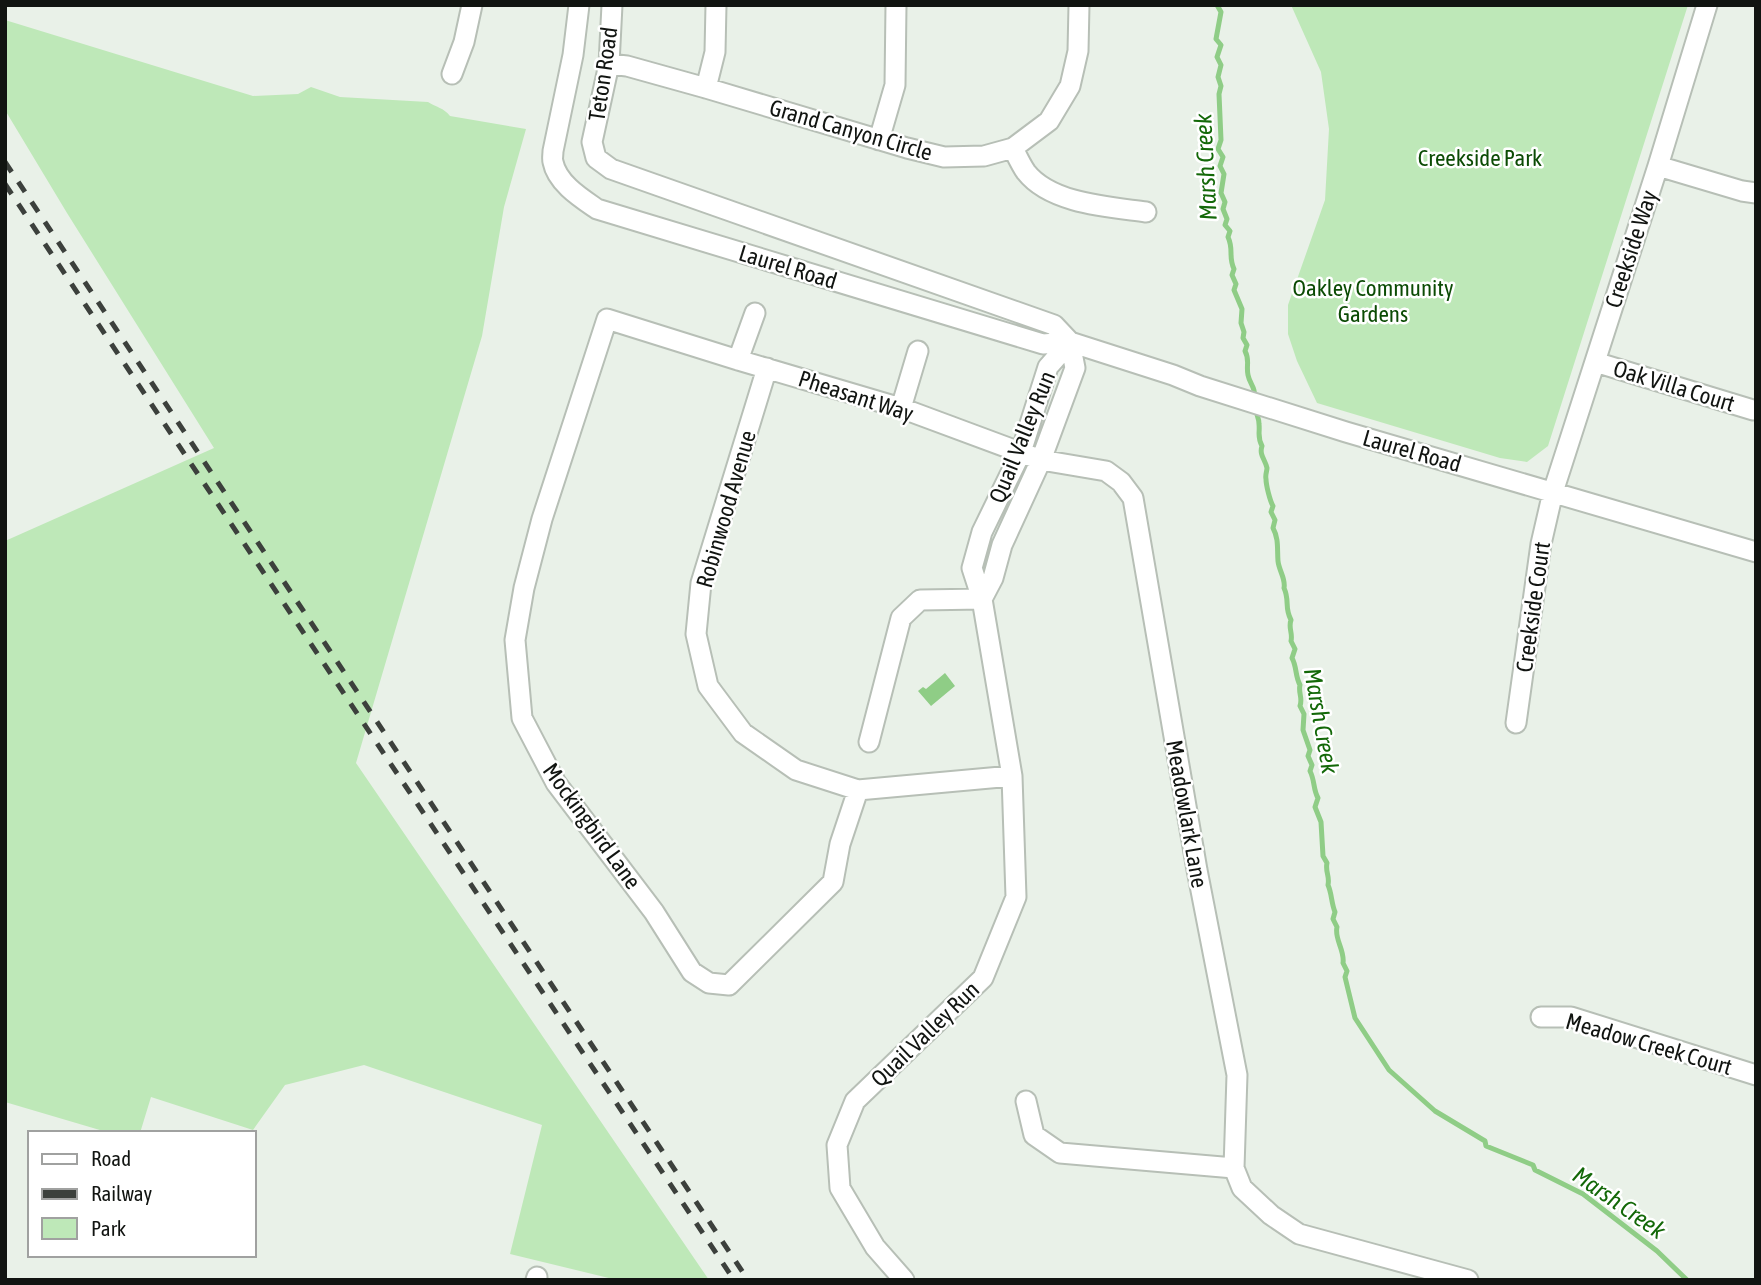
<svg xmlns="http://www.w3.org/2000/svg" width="1761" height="1285" font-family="'Asap Condensed',sans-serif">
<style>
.green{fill:#bee8b8}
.water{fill:#8fcd86}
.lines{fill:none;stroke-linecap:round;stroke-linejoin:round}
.stream{stroke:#8fcd86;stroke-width:5}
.minor-casing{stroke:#b7bfb6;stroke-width:23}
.minor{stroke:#fff;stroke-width:19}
.rail{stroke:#3c403c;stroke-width:5;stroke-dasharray:12 12;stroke-linecap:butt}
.labels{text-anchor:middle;stroke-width:5;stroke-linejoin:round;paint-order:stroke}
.street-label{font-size:23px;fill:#111411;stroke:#fff}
.park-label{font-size:23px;fill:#0b4b04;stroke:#fff}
.water-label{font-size:24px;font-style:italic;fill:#136808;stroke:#fff}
</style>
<rect width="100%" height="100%" fill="#e9f1e8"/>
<!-- green -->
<path class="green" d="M1291,5H1688L1548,446L1527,462L1500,458L1317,403L1297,361L1288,334V305L1325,200L1329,129L1321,72Z
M5,20L253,96L298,94L311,87L340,97L428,102C436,107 444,108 450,116L526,129L504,207L482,336L356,763L709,1280H617L510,1254L542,1125L364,1065L285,1085L253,1130L151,1097L140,1133H110L5,1102V541L214,448L67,213L5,110Z"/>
<!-- water -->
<path class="water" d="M945,673L955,686L931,706L918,691L923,687L926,689Z"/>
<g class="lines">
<!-- stream -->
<path class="stream" d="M1217,5L1221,12L1216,39L1221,45L1217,57L1221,65L1218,77L1221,86L1219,94L1221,140L1218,149L1223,157L1220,166L1224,174L1221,193L1225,202L1223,209L1227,219L1225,225L1230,231L1228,237C1234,250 1228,256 1234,269L1232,275L1236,284L1234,290L1242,309L1241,323L1244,332L1243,338L1247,345L1245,351C1250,360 1246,365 1248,375C1250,385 1256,387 1254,399
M1257,407C1255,415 1259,416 1259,424C1260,433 1257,437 1262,446C1259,455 1265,459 1267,468C1267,471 1265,475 1266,479C1266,485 1270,501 1273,506L1271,512L1275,520L1273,528C1279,539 1277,549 1278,561C1279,571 1286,579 1284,588C1290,601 1284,607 1291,620C1288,628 1293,633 1291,641L1295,649L1292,658C1297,667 1295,676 1300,685C1298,693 1303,698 1300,706L1304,714L1303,730L1310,750L1308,756L1312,765L1310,771C1315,781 1313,789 1318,798L1315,807L1321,822L1323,856L1327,863C1325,872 1330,876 1328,885C1332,894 1331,902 1335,912L1333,919L1337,927C1334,939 1345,950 1343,963L1347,971L1345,977L1355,1018L1389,1070L1435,1111L1485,1141L1486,1146L1533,1165L1535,1170L1583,1194L1657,1251L1687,1280"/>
<!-- minor casing -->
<g class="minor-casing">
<path id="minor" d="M579,5L573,55L553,151C553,155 552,159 553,162C557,183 581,198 597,209L1043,344L1070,342L1173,375L1200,386L1346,432L1756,552
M612,5L609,64L592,142L596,158L611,169L628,175L1054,325L1070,342
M609,64L627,66L706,88L907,148L944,157L984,156L1013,148L1049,121L1070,86L1078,51L1079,5
M452,74L464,42L472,5
M706,88L715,52L716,5
M879,140L895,85L896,5
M1013,148C1017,156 1021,165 1026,172C1051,204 1110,207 1146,212
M1658,166L1742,191L1756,193
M738,360L755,313
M1595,362L1753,410
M767,368L701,583L696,634L708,686L743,733L796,770L858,790L1012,776
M901,408L918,351
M982,599L993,578L1002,545L1041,460L1075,368L1070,342
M1516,723L1541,544L1553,492L1658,166L1707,5
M869,742L901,618L920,600L982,599
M858,790L840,844L833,882L729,985L709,983L692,972L654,912L556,783L522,718L515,640L524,588L542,519L607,319L738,360L901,408L1041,460L1106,471L1121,482L1133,498L1197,870L1237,1075L1234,1168L1242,1188L1271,1215L1299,1234L1468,1280
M1541,1017H1571L1756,1075
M1026,1101L1034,1135L1060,1153L1234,1168
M536,1280L537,1277
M904,1280L875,1247L840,1188L837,1145L855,1101L983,978L1016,897L1012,776L982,599L972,568L982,532L1021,452L1048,367L1070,342"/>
</g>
<!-- minor -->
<use href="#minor" class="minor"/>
<!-- rail -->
<path class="rail" d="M5,162L748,1280
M5,184L734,1280"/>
</g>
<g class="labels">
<!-- street labels -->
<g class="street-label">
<text transform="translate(603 74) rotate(-82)" y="8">Teton Road</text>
<text transform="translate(851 130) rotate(16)" y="8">Grand Canyon Circle</text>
<text transform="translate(1631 249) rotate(-72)" y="8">Creekside Way</text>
<text transform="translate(788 267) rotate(17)" y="8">Laurel Road</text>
<text transform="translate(1674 386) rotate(17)" y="8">Oak Villa Court</text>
<text transform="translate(856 396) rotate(18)" y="8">Pheasant Way</text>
<text transform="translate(1022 437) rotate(-68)" y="8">Quail Valley Run</text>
<text transform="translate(1412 451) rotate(16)" y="8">Laurel Road</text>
<text transform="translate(726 509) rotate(-74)" y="8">Robinwood Avenue</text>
<text transform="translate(1533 607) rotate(-82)" y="8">Creekside Court</text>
<text transform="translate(1187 814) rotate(80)" y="8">Meadowlark Lane</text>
<text transform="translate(592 826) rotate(54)" y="8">Mockingbird Lane</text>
<text transform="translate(925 1034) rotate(-44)" y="8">Quail Valley Run</text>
<text transform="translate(1649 1044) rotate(16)" y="8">Meadow Creek Court</text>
</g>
<!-- park labels -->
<g class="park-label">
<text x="1480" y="166">Creekside Park</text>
<text x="1373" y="296">Oakley Community<tspan x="1373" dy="26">Gardens</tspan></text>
</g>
<!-- water labels -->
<g class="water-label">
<text transform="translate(1206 167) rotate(-93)" y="8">Marsh Creek</text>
<text transform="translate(1321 721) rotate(80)" y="8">Marsh Creek</text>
<text transform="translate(1619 1203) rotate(35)" y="8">Marsh Creek</text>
</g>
</g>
<!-- border -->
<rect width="1761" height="1285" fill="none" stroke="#111411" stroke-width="14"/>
<!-- legend -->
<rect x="28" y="1131" width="228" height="126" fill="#ffffff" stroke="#a0a1a0" stroke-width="2"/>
<rect x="42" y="1154" width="35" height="10" fill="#ffffff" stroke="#a0a1a0" stroke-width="2"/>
<text x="91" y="1166" font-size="21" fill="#111411">Road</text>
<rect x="42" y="1189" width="35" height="10" fill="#3c403c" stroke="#a0a1a0" stroke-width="2"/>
<text x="91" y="1201" font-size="21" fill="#111411">Railway</text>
<rect x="42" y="1218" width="35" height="21" fill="#bee8b8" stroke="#a0a1a0" stroke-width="2"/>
<text x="91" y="1236" font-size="21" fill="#111411">Park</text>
</svg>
